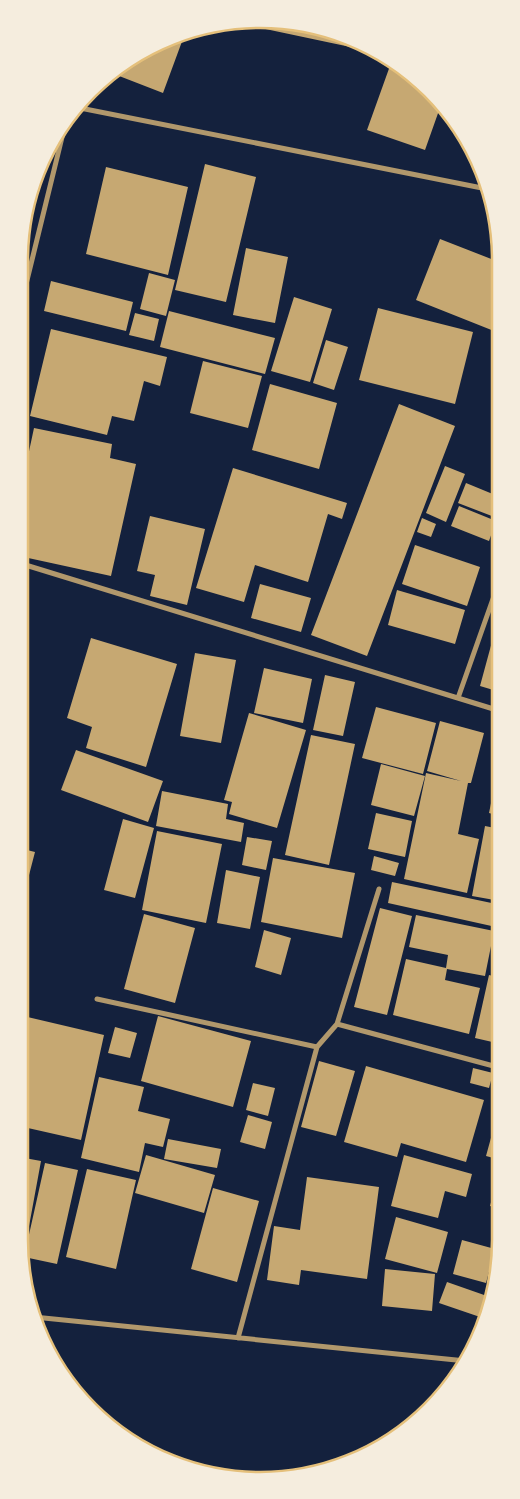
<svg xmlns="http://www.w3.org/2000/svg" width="520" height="1499" font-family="'Asap Condensed',sans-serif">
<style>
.building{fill:#c6a872}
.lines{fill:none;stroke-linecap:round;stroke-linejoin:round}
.minor{stroke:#b1986c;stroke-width:5}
.rim{fill:none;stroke:#e5c07b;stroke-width:2.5}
</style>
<rect width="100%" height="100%" fill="#14213d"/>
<!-- building -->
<path class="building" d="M257,23L322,27L375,49L374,52L256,27Z
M184,36L163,93L114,74L139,51Z
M391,63L397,65L442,102L425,150L367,130Z
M205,164L256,177L226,302L175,290Z
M106,167L188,187L168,275L86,254Z
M440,239L499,262V333L416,300Z
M246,248L288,257L275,323L233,315Z
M149,273L175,280L166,316L140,309Z
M51,281L133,302L126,331L44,311Z
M294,297L332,309L310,382L271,371Z
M378,308L473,332L455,404L359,380Z
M169,311L275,338L265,374L160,347Z
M135,313L159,319L154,341L129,335Z
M51,329L167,357L160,386L144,381L134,421L112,416L107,435L30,416Z
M326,340L348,347L334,390L313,383Z
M203,361L262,376L248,428L190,413Z
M270,384L337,403L319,469L252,450Z
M399,404L455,426L367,656L311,635Z
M34,428L112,444L110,458L136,464L111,576L19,556V498Z
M445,466L465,474L446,522L426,513Z
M233,468L347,503L342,519L328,514L308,582L255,565L244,602L196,588Z
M466,483L500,497V511L497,518L458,503Z
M459,506L496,521L489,541L451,526Z
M150,516L205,529L187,605L150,596L155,575L137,571Z
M422,518L436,524L431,537L417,532Z
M415,545L480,567L467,606L402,584Z
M260,584L311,598L301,632L251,618Z
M397,590L465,610L455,644L388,625Z
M496,627L500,628V692L480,686Z
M91,638L177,664L146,767L86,748L92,727L67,718Z
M195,653L236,660L221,743L180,736Z
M264,668L312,679L303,723L254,713Z
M325,675L355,682L343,736L313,730Z
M376,707L436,723L423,774L362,758Z
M249,713L306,730L277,828L229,814L232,802L224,800Z
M440,721L484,733L471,783H468L458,834L479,839L467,893L404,879L426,773L461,781L427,771Z
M311,735L355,744L329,865L285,855Z
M76,750L163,781L148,822L61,790Z
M381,764L425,776L414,816L371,805Z
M499,764H500V816L489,813Z
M162,791L228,804L226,819L244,823L241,842L156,826Z
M376,813L412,821L405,857L368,849Z
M123,819L154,828L135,898L104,890Z
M485,826L500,829V901L472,896Z
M157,831L222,844L206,923L142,910Z
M247,837L272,841L266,870L242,865Z
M19,848L35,852L21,906L19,905Z
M374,856L399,863L395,876L371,870Z
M273,858L355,873L342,938L261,922Z
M226,870L260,877L250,929L217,923Z
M392,882L501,905L496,927L388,903Z
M380,908L412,916L387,1015L354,1007Z
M144,914L195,928L175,1003L124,989Z
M416,915L494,931L485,976L447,969L445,980L480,988L469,1034L393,1015L406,959L446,968L448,955L409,947Z
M500,926L501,927V959L494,958Z
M264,930L291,938L281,975L255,967Z
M489,975L501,978V1044L475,1038Z
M19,1015L104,1035L81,1140L19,1126Z
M158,1016L251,1041L233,1107L141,1081Z
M115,1027L137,1033L130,1058L108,1053Z
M319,1061L355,1071L336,1136L301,1127Z
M366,1066L484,1100L466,1162L401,1143L397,1157L344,1142Z
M473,1068L493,1073L489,1088L470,1083Z
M99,1077L144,1087L138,1111L170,1119L163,1147L145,1143L139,1172L81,1158Z
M253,1083L275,1088L268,1116L246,1110Z
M500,1105H501V1160L486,1156Z
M248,1115L272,1122L265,1149L240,1142Z
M168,1139L221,1149L217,1168L164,1159Z
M146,1155L215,1175L204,1213L135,1193Z
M404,1155L472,1174L466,1197L445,1191L438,1218L391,1206Z
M19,1157L41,1161L23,1259L19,1239Z
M45,1163L78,1170L57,1264L24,1257Z
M87,1169L136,1180L116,1269L66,1257Z
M499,1172L501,1173V1209L490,1206Z
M307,1177L379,1187L367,1279L301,1270L299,1285L267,1280L274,1226L300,1230Z
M213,1188L259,1201L237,1282L191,1269Z
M396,1217L448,1232L437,1273L385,1259Z
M462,1240L495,1249L486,1283L453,1274Z
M385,1269L435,1274L432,1311L382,1306Z
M447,1282L487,1296L480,1317L439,1303Z"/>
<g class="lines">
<!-- minor -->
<path class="minor" d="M75,107L487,189
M19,313L67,117
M19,563L500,711
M458,698L500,579
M97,999L317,1047
M337,1024L501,1068
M34,1317L466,1361
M238,1338L317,1047L337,1024L379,889"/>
</g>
<!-- crop -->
<path d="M0 0H520V1499H0ZM260 28H260A232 232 0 0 1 492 260V1240A232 232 0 0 1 260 1472H260A232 232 0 0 1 28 1240V260A232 232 0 0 1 260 28Z" fill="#f5edde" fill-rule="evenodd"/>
<path class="rim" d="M260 28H260A232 232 0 0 1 492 260V1240A232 232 0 0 1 260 1472H260A232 232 0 0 1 28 1240V260A232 232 0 0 1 260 28Z"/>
</svg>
